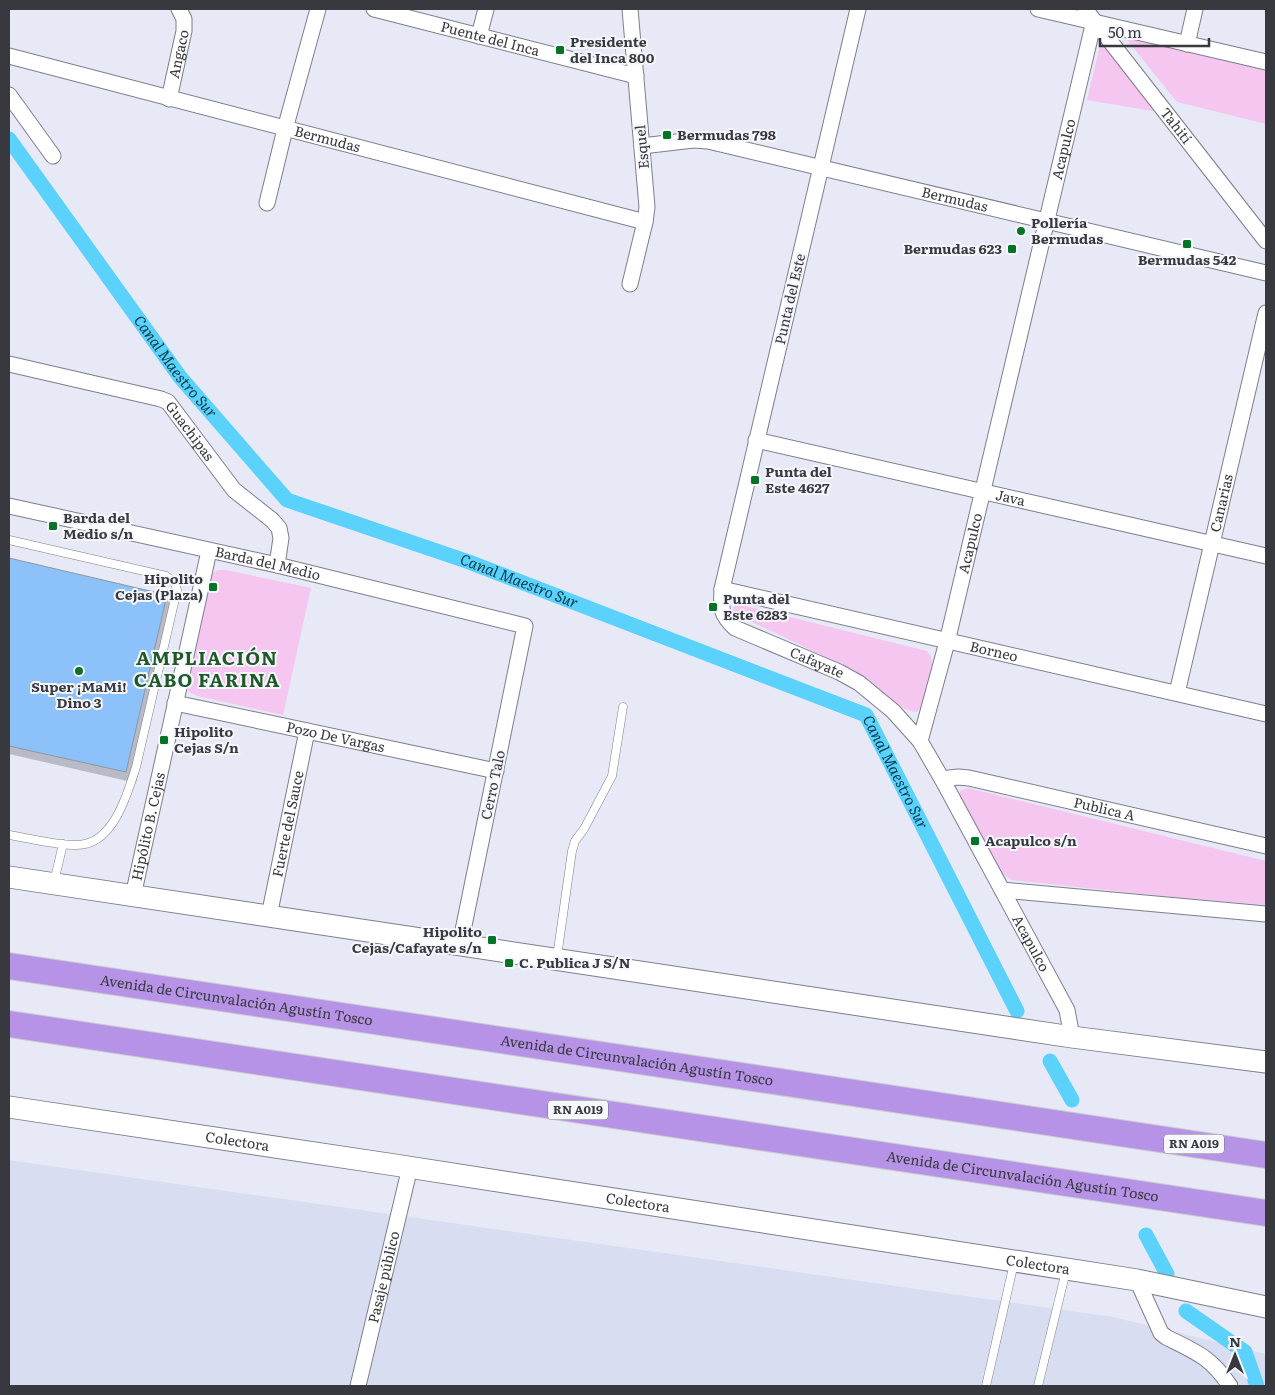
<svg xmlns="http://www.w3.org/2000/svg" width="1275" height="1395" font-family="Literata,serif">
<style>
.built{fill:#d9ddf2}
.green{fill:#f4c6f0}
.shadow{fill:#0003}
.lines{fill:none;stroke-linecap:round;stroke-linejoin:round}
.canal{stroke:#5ad2fc;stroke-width:15}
.building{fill:#8dc1f9;stroke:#8d97a1}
.lane-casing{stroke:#7c7f8b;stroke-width:9}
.street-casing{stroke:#7c7f8b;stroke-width:17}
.secondary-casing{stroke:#7c7f8b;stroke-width:23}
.highway-casing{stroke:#cbcccd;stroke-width:28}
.lane{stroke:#fff;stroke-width:8}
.street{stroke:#fff;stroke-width:15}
.secondary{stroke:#fff;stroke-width:21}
.highway{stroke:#b693e6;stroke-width:26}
.poi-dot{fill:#057325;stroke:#f6f7fd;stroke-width:2}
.labels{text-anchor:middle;stroke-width:4;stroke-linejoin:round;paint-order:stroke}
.shield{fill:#f6f7fd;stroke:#717278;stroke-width:1}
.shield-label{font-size:12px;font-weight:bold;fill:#38393f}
.street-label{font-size:14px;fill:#38393f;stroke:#f6f7fd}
.poi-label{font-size:14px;font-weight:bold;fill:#38393f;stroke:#f6f7fd;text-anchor:start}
.water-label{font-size:15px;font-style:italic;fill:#033b4c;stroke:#f6f7fd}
.district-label{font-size:19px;font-weight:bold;letter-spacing:1px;fill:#1e5927;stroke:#f6f7fd}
</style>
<rect width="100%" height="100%" fill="#e7e9f7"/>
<!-- built -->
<path class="built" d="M9,1160L1113,1317L1266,1354V1386H9Z"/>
<!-- green -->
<path class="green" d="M1123,35L1266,66V124L1177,102Z
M1100,45L1109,46L1158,112L1087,100Z
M218,570H226L311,588L283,715L197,696L189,692L185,683L211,574Z
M737,604L927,651C940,665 927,690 923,707L917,712C901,711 888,696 875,687C831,658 782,636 734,614L733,608Z
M968,788L1266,861V905L1172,897L1012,880L1001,873L959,801L960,791Z"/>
<!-- shadow -->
<path class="shadow" d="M9,560L166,596L177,607L136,783L9,754Z"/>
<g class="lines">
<!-- canal -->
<g class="canal">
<path id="s1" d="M9,139L180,377L287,500L469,562L866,715L1017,1011"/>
<path d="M1050,1061L1072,1100"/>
<path d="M1146,1235L1167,1274"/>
<path d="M1186,1311L1245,1352L1257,1386"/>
</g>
</g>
<!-- building -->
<path class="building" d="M9,558L167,595L126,772L9,746Z"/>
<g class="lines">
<!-- lane casing -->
<g class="lane-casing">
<path id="lane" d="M9,540L166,576L175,583L177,590L136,767C128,792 115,838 85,844C66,848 29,838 9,835
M54,882L63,844
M557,957L572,851L575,841L584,829L612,776L623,707
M986,1386L1014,1263
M1038,1386L1066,1271"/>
</g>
<!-- street casing -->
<g class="street-casing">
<g id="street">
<path id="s2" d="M374,9L636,76"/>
<path id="s3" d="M858,9L722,589C721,608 720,614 735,628L839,672L859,683L893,711L920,741L942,779L1067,1010L1072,1037"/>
<path d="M1038,9L1266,62"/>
<path id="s4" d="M1085,9L1266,241"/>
<path d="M479,36L486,9"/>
<path d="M1187,44L1195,9"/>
<path id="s5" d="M9,56L645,222"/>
<path d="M9,95L53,156"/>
<path id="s6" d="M169,99L184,31V19L179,9"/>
<path id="s7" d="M642,146L693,140L708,141L1266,273"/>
<path d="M267,203L285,129L318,9"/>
<path d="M630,284L645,222L647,207L630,9"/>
<path id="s8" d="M9,364L161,399L168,402L234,490L272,520L279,528L281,538L277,565"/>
<path id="s9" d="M756,440L1266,556"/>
<path id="s10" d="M9,506L277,565L525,626L460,945"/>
<path id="s11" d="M722,589L1266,714"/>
<path id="s12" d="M1177,693L1266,313"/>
<path id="s13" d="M175,703L496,771"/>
<path id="s14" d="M920,741L947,642L1094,21"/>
<path id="s15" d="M942,779L958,777L969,778L1266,846"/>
<path d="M1002,890L1266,914"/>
<path id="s16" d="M133,896L209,551"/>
<path id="s17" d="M269,916L307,731"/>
<path d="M1137,1280L1161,1333L1166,1337C1196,1352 1211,1357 1230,1386"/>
<path id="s18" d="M358,1386L410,1167"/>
</g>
</g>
<!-- secondary casing -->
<g class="secondary-casing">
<g id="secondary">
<path d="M9,877L1072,1037L1266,1062"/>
<path id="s19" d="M9,1107L395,1165L1137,1280L1266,1307"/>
</g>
</g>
<!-- highway casing -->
<g class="highway-casing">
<g id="highway">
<path id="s20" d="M9,966L1266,1155"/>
<path id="s21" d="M9,1024L1266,1213"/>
</g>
</g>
<!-- lane -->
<use href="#lane" class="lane"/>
<!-- street -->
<use href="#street" class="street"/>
<!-- secondary -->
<use href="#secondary" class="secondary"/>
<!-- highway -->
<use href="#highway" class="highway"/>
</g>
<!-- markers -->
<g class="poi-dot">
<rect x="555" y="45" width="10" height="10" rx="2.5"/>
<rect x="662" y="130" width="10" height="10" rx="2.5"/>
<circle cx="1021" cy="231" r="5"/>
<rect x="1182" y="239" width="10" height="10" rx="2.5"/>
<rect x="1007" y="244" width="10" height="10" rx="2.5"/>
<rect x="750" y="475" width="10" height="10" rx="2.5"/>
<rect x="48" y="521" width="10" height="10" rx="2.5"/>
<rect x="208" y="582" width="10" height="10" rx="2.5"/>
<rect x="708" y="602" width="10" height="10" rx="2.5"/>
<circle cx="79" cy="671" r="5"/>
<rect x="159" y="735" width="10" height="10" rx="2.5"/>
<rect x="970" y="836" width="10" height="10" rx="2.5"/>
<rect x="487" y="935" width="10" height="10" rx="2.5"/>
<rect x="504" y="958" width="10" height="10" rx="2.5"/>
</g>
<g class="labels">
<!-- shield labels -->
<g class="shield">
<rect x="548" y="1100.5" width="60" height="19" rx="4"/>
<rect x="1164" y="1134.5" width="60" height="19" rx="4"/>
</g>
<g class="shield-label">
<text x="578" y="1114">RN A019</text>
<text x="1194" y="1148">RN A019</text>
</g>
<!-- street labels -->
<g class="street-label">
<text dy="5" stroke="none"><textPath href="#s2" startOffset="120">Puente del Inca</textPath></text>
<text dy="5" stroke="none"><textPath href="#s6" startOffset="46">Angaco</textPath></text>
<text dy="5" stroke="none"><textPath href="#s4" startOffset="148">Tahití</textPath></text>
<text dy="5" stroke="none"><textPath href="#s5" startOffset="329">Bermudas</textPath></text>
<text transform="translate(642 147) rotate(-95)" y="5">Esquel</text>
<text dy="5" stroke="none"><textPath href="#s14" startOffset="609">Acapulco</textPath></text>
<text dy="5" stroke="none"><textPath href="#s7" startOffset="320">Bermudas</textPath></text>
<text transform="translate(790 299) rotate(-77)" y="5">Punta del Este</text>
<text dy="5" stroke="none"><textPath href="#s8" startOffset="200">Guachipas</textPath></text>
<text dy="5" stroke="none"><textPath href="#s9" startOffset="261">Java</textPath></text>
<text dy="5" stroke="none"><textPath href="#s12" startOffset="195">Canarias</textPath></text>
<text dy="5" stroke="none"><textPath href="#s14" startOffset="204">Acapulco</textPath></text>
<text dy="5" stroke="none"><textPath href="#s10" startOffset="265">Barda del Medio</textPath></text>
<text dy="5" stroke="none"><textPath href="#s11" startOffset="279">Borneo</textPath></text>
<text dy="5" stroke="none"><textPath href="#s3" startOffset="728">Cafayate</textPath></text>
<text dy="5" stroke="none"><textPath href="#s13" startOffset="164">Pozo De Vargas</textPath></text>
<text transform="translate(493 785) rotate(-78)" y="5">Cerro Talo</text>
<text dy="5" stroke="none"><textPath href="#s15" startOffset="166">Publica A</textPath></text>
<text dy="5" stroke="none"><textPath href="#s17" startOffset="94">Fuerte del Sauce</textPath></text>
<text dy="5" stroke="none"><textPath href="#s16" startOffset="71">Hipólito B. Cejas</textPath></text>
<text dy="5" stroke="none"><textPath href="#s3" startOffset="1090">Acapulco</textPath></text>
<text dy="5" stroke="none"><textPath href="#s20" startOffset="230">Avenida de Circunvalación Agustín Tosco</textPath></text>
<text dy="5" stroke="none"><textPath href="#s20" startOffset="635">Avenida de Circunvalación Agustín Tosco</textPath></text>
<text dy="5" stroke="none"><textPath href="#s19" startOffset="231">Colectora</textPath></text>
<text dy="5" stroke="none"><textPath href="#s21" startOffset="1025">Avenida de Circunvalación Agustín Tosco</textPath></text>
<text dy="5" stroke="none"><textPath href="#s19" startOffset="636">Colectora</textPath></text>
<text dy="5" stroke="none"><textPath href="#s19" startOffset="1041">Colectora</textPath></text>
<text dy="5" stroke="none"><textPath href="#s18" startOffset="112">Pasaje público</textPath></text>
</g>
<!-- poi labels -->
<g class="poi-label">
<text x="570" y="47">Presidente<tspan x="570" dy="16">del Inca 800</tspan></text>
<text x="677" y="140">Bermudas 798</text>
<text x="1031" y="228">Pollería<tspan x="1031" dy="16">Bermudas</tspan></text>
<text x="1002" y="254" text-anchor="end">Bermudas 623</text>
<text x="1187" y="265" text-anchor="middle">Bermudas 542</text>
<text x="765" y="477">Punta del<tspan x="765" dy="16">Este 4627</tspan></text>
<text x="63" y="523">Barda del<tspan x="63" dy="16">Medio s/n</tspan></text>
<text x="203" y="584" text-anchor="end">Hipolito<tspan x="203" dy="16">Cejas (Plaza)</tspan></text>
<text x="723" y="604">Punta del<tspan x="723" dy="16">Este 6283</tspan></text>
<text x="79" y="692" text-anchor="middle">Super ¡MaMi!<tspan x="79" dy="16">Dino 3</tspan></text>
<text x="174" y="737">Hipolito<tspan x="174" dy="16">Cejas S/n</tspan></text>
<text x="985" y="846">Acapulco s/n</text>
<text x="482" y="937" text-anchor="end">Hipolito<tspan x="482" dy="16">Cejas/Cafayate s/n</tspan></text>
<text x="519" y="968">C. Publica J S/N</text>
</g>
<!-- water labels -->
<g class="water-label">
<text dy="5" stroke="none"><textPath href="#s1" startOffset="282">Canal Maestro Sur</textPath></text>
<text dy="5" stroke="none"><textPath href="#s1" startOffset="702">Canal Maestro Sur</textPath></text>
<text dy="5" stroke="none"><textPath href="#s1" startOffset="1138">Canal Maestro Sur</textPath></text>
</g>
<!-- district labels -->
<g class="district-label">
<text x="207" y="665">AMPLIACIÓN<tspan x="207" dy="22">CABO FARINA</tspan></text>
</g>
</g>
<!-- border -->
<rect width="1275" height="1395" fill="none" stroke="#38393f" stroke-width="20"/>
<!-- north arrow -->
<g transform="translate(1235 1355)" stroke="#f6f7fd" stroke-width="4" paint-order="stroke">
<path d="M0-4L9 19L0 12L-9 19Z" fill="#38393f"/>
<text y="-8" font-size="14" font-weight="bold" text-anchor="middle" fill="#38393f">N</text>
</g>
<!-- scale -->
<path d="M1100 38v8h109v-8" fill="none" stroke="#38393f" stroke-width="2.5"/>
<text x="1108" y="38" font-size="15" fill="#38393f" stroke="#f6f7fd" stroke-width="4" paint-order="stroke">50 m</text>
</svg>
